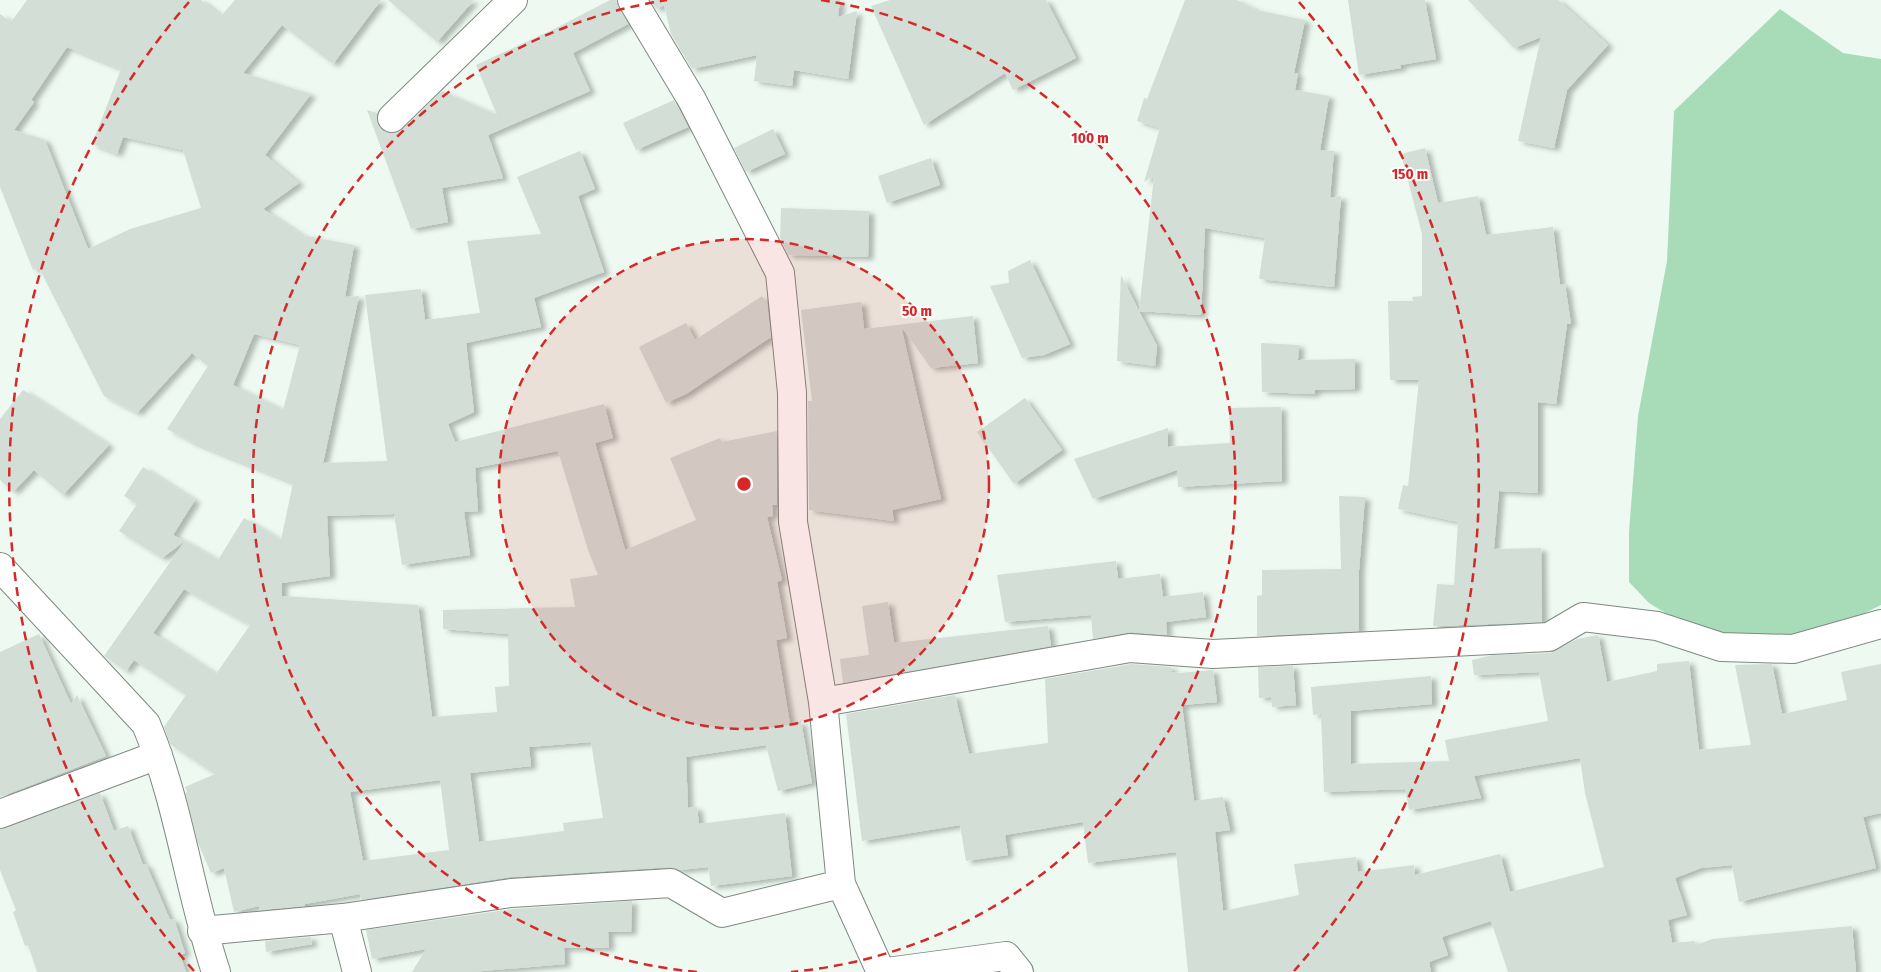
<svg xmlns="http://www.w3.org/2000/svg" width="1881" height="972" font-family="'Fira Sans Condensed',sans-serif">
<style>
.green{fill:#a8dcb9}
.building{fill:#d2ded6;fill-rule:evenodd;filter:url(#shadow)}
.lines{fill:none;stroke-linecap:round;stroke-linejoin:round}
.minor-casing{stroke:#7f8982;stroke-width:30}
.minor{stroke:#fff;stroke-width:28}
.ring{fill:none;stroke:#d62828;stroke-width:2.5;stroke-dasharray:9 6}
.centre{fill:#d62828;stroke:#fff;stroke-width:2.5}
.ring-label{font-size:15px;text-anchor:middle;font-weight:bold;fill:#d62828;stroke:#fff;stroke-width:4;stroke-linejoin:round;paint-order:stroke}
</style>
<defs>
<filter id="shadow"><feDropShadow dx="5.5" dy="3" stdDeviation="2.5" flood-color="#0004"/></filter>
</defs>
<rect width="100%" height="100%" fill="#eefaf1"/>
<!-- green -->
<path class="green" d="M1780,9L1843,53L1881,59V605L1818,636H1704L1649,603L1629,582V532L1638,416L1667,261L1674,111Z"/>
<!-- building -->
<path class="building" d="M27,0H201L221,16L235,0H381L333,64L282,25L243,73L311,94L265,155L299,183L263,209L302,235L354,245L345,297L359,296L323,463L387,461L365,295L421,289L425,320L480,313L467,241L541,234L517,177L580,151L595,189L578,196L604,272L534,298L541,327L466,343L474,412L448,424L455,442L604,404L613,438L595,443L625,550L696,520L670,458L720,438L722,442L777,431V505H772L773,516L767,517L782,580L777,582L787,638L776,640L790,724L801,721L812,783L778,791L766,745L686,757L688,808L697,807L699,824L785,813L792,876L711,886L708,867L680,870L670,867L510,877L361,900L360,894L305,904V906L260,910L259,906L234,912L224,868L211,873L198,843L185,793L187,792L185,787L215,774L170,744L164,727L186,695L134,660L126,671L104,656L185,541L218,560L244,518L281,540L293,483L194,443L167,429L208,366L192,353L137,413L104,396L39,268L33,270L0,187V14L11,22ZM67,47L121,69L92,144L117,154L123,137L183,150L201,208L130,229L88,249L45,140L14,130L34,102L31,100ZM254,334L300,345L283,410L233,385ZM558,451L588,550L598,575L570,579L575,607L443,610V629L508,634L509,686L495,687L497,712L432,717L418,605L282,596V583L330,576L327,516L394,514L402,565L470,555L464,512L478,511L475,468ZM184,589L250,625L216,674L153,633ZM591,742L603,818L563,823L564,831L479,842L470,773L531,766L529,747ZM440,780L449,850L363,861L350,792Z
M388,0H474L437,42Z
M610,0H616L628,24L573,53L590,91L488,135L503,178L442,188L448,222L411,229L367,110L377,113V122L381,129L388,133H396L409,123L413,124L410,122L442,91L497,115L476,65L554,29Z
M650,0H840L838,17L857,11L848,79L794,70L792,86L754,81L757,55L692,69L671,34L664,5L656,9Z
M890,0H1046L1076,58L1013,90L1005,73L924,125L871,6Z
M1185,0H1237L1256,10L1305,20L1294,73H1298L1295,90L1329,96L1320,150L1334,151L1330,198L1341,196L1334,287L1259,279L1265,238L1205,228L1201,315L1139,311L1157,346L1155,366L1117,361L1121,275L1139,311L1154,176L1144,182L1160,128L1137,121L1144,98L1147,99Z
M1348,0H1425L1436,59L1400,65L1401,68L1359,75Z
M1468,0H1558L1608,45L1567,90L1554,148L1518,141L1541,37L1514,48Z
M674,100L688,127L636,150L623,123Z
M773,129L785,154L746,172L734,148Z
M1425,148L1438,203L1478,196L1486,235L1553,227L1560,285L1565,284L1571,324H1567L1556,404L1538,402V493L1499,491L1494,549L1541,548L1542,622L1433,626L1437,584L1454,585L1458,522L1398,509L1403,485L1408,486L1419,380H1390L1388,301H1413L1412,297L1422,296V234L1401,154Z
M931,158L940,185L887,203L878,176Z
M781,208L869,211L868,257L788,255L780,238Z
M1030,260L1070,344L1044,355L1022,358L990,286L1009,283L1008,271Z
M762,296L767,304L771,337L686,394L666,403L639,347L686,323L695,340Z
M861,302L864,329L973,316L978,363L931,368L901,326L941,499L892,510L894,521L809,510L808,401H812L801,310Z
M1261,343L1299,345L1298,360L1355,359V389L1315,390L1314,394L1262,392Z
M23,390L109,445L63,495L34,470L13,492L0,480V419Z
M1025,398L1062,450L1014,484L977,432Z
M1281,407L1282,481L1178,487L1177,470L1093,499L1074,459L1168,428V447L1230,443L1229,408Z
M143,467L195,500L173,535L185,541L162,558L119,531L137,504L124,496Z
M1339,496L1365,497L1359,570V631L1257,636V596L1262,595V570L1341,569Z
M1116,561L1118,579L1160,574L1163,597L1203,592L1206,617L1166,622L1167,635L1131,632L1093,639L1091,615L1005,622L997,575Z
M888,602L894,643L1048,626L1051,646L843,683L840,659L869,655L862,606Z
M39,634L71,704L77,695L106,756L0,797V652Z
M1598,635L1607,682L1657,671V664L1689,661L1699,750L1751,745L1735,665L1772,664L1782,714L1847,700L1841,672L1881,664V813L1863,817L1876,868L1739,902L1732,865L1701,868L1675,878L1687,915L1668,920L1672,943L1695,941L1696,945L1712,939L1852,926L1856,972H1508L1491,921L1442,937L1448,955L1429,962L1431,972H1188L1176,852L1088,863L1083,822L1005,835L1008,855L966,861L960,825L862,841L846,714L955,695L969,754L1048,743L1045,679L1131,664L1171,667L1172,672L1179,673L1213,670L1217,702L1182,705L1194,801L1223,797L1230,830L1215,832L1223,911L1299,895L1294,864L1356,857L1358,872L1414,865L1415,875L1500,854L1510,892L1604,867L1585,793L1580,758L1474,776L1481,798L1409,810L1405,789L1324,792L1321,714L1313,715L1311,687L1431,676L1432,704L1351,711V764L1449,761L1445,740L1548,721L1539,672L1474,675L1472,660L1493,655L1550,653L1577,639Z
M1293,666L1296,705L1272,707L1271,697L1259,698L1258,667Z
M100,793L114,831L128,826L143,865L146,864L170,920L174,919L185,953L180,955L186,972H37L28,945L25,946L13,912L16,910L0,870V829Z
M632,901L631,932H608L609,948H564L565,964L471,972H412L426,949L372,959L366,930L513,909Z
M311,937L312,944L266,952L265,941Z"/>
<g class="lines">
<!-- minor casing -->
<g class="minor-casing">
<path id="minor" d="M632,0L692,100L780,273L792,393L793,522L823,702L841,884L881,972
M392,118L513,0
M0,567L146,724C179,803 189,891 216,972
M823,702L1130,648L1213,654L1549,637L1583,617L1657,626L1721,647L1793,649L1881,624
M0,814L158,755
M343,918L357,972
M202,931L343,918L511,893L671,883L722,913L841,884
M887,972L1006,956L1019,972"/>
</g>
<!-- minor -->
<use href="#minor" class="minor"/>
</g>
<!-- distance rings -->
<circle cx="744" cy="484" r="245" fill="#d62828" fill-opacity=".12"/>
<g class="ring">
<circle cx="744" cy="484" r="245"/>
<path d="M697 972A490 490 0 0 1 667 0M821 0A490 490 0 0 1 791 972"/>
<path d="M194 971A735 735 0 0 1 189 2M1299 2A735 735 0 0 1 1294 971"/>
</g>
<circle cx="744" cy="484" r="8" class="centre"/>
<g class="ring-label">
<text x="1090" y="143">100 m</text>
<text x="1410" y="179">150 m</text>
<text x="917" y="316">50 m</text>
</g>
</svg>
